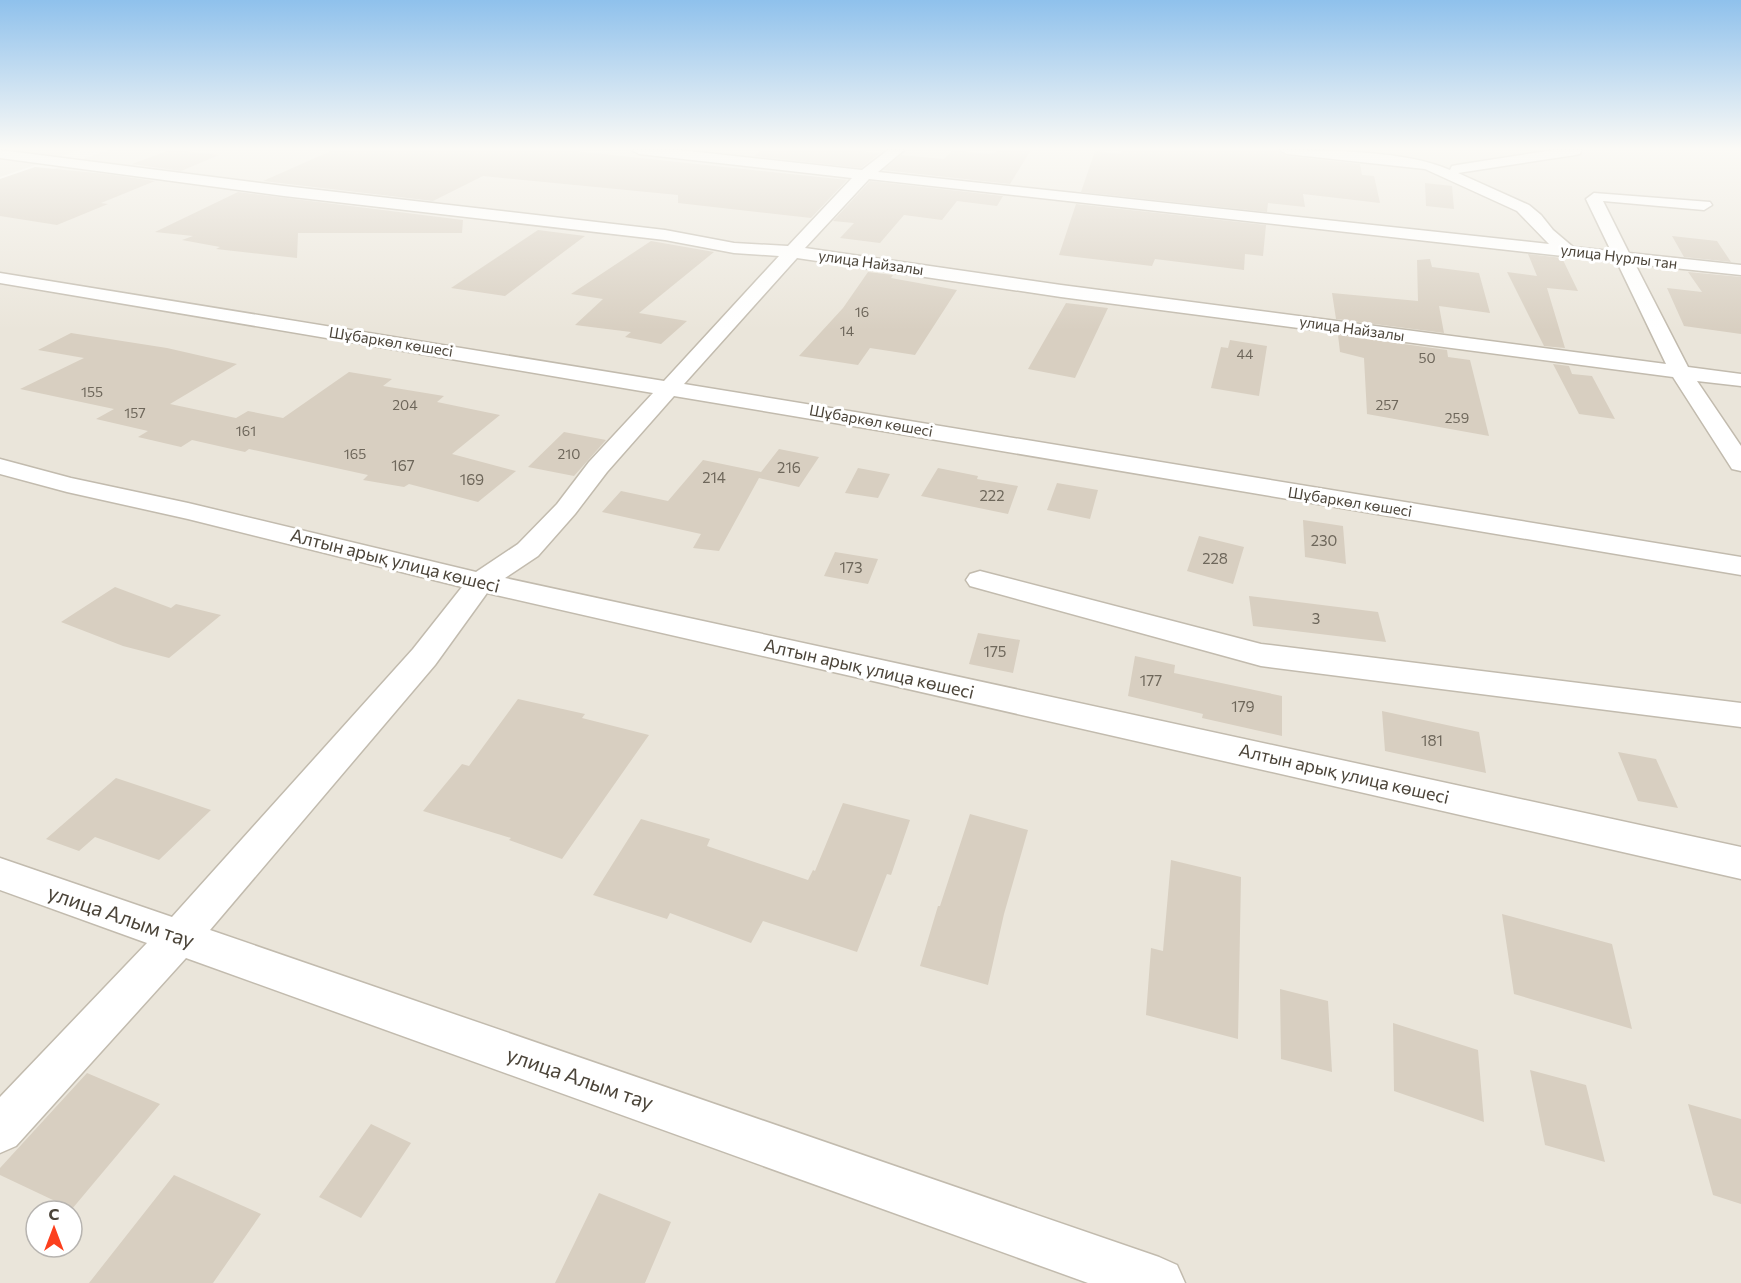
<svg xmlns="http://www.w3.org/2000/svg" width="1741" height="1283" font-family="Commissioner,sans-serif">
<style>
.residential{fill:#eae5da;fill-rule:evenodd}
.building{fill:#d8cfc1}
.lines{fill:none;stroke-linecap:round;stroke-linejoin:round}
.minor-casing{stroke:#c2bbae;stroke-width:3}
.minor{fill:#fff;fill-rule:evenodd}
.labels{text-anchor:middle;stroke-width:6;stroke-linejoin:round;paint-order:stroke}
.far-number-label{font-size:14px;fill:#6e675b}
.far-street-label{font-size:15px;fill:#4b4439;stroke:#fff}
.number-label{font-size:15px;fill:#6e675b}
.street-label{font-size:18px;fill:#4b4439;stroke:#fff}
.near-street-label{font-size:21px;fill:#4b4439;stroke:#fff}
</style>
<rect width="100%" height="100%" fill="#f6f3ec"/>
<!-- residential -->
<path class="residential" d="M0,150H79L0,177Z
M109,150H1741V1283H0V187ZM36,1211H72V1247H36Z"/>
<!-- building -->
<path class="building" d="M170,150H175L219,155L181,171L132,164Z
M333,150H566L847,180L811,218L678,203V195L483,176L433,201L263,181Z
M762,150H846L880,153L861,168L754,156Z
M953,150L989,154L995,153L997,150H1031L1010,184L883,170L901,155L944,159Z
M1122,150H1278L1287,156L1360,164L1362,175L1374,176L1380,203L1303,194L1305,207L1268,203L1267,212L1081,192L1095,151L1121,154Z
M35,167L106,174L155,181L101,203L108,204L57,225L0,216V179Z
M870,181L1003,196L997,206L957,201L942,220L904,215L880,243L840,238L854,223L833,221Z
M1425,183L1452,186L1454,209L1426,206Z
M238,192L463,220L462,233H298L297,258L216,249L220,247L182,240L193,236L155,232Z
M1076,204L1266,225L1263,256L1245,254L1244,270L1155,259L1152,266L1059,255Z
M538,230L585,236L505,296L451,288Z
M1672,236L1717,241L1731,262L1684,257Z
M651,241L714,252L639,313L687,321L661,344L625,337L631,332L575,325L603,299L571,294Z
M1528,254L1562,258L1578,291L1547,288L1565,348L1544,346L1507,272L1537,276Z
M1430,259L1432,267L1479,273L1490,313L1439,306L1444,333L1336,319L1332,293L1418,301L1417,260Z
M868,272L893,275L891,278L957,290L915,355L870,348L858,365L799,356L843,308Z
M1688,272L1741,277V334L1684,326L1667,288L1702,292Z
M1066,303L1108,308L1075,378L1028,369Z
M71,333L167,348L237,364L170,404L236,418L248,411L283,418L349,372L392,379L383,386L444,396L437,402L500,415L452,454L516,471L478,502L409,484L404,487L363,480L368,475L249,449L245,452L192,440L181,447L138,437L148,431L96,419L114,409L20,389L84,358L38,350Z
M1338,335L1447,350L1448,357L1470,360L1489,436L1367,414L1364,358L1340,352Z
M1230,340L1267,346L1259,396L1211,388L1221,347L1228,348Z
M1553,364L1569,366L1572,374L1592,376L1615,419L1579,414Z
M564,432L606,440L574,476L528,467Z
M779,449L819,457L799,487L759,478L719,551L693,548L701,534L602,512L621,491L668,501L703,460L761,472Z
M858,468L890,474L878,498L845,493Z
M938,468L978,476L977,479L1018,486L1008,514L921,496Z
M1057,483L1098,490L1090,519L1047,510Z
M1303,520L1343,526L1346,564L1305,557Z
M1199,536L1244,547L1233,584L1187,571Z
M835,552L878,559L868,584L824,576Z
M115,587L171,608L176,604L221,615L169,658L123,646L61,622Z
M1249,596L1378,612L1386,642L1253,626Z
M978,633L1020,640L1013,673L969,664Z
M1135,656L1175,665L1174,673L1282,696V736L1202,718L1203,714L1128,696Z
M518,699L585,714L582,718L649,735L562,859L509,840L511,838L423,811L462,764L469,766Z
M1382,711L1479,732L1486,773L1385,751Z
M1618,752L1656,759L1678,808L1638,801Z
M116,778L164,794L211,810L159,860L95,837L79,851L46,839Z
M843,803L910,820L891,875L887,874L857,952L763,921L751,943L670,913L667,919L593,895L641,819L710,839L707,846L808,880L813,870L815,871Z
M970,814L1028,830L1004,914L988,985L920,966L938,906H940Z
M1171,860L1241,877L1238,1039L1146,1015L1151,948L1163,951Z
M1502,914L1612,944L1632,1029L1514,994Z
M1280,989L1328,1001L1332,1072L1281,1059Z
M1393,1023L1478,1050L1484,1122L1394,1091Z
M1530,1070L1586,1085L1605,1162L1545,1145Z
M87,1073L160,1104L72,1209L0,1175V1168Z
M1688,1104L1741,1119V1204L1713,1195Z
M371,1124L411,1143L361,1218L319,1197Z
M174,1175L261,1214L213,1283H89Z
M599,1193L671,1222L645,1283H555Z"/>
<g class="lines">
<!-- minor casing -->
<g class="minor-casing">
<path id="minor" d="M0,150L284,186L665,230L734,243L788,246L852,178L639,154L632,150H679L862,170L888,150H904L878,172L1549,244L1517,211L1425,169L1287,154L1280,150C1328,150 1408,151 1450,170L1452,166L1457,165L1553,150H1581L1580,154L1575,155L1458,173L1529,205L1541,215L1553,230L1573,247L1611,251L1586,199L1594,193L1710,202L1712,205L1704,210L1603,201L1629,253L1741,265V275L1635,264L1688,367L1741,374V386L1697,381L1741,446V471L1732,469L1673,377L1061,297L797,258L684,384L1741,557V575L674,396L607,472L575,514L538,556L505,578L1741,847V879L487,593L435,665L210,930L1159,1257L1177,1265L1185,1283H1088L186,958L16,1146L0,1153V1097L147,943L0,890V858L172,917L413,649L462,587L188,519L67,492L0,474V459L71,478L188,503L476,572L518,544L557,504L589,462L653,393L0,283V273L664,381L779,256L734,253L665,240L284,196L0,158ZM869,179L1617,262L1666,364L1061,285L805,248Z
M980,571L1261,644L1741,703V727L1261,666L970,586L966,580L970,574Z"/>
</g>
<!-- minor -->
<use href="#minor" class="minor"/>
</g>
<!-- sky -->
<linearGradient id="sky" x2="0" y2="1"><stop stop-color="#8fc1ec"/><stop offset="0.45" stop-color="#fbfaf6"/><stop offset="1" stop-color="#fbfaf6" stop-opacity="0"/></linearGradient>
<rect width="1741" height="330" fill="url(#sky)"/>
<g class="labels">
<!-- far-number labels -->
<g class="far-number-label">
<text x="862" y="317">16</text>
<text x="847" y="336">14</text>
<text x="1245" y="359">44</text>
<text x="1427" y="363">50</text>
<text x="92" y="397">155</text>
<text x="405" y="410">204</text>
<text x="1387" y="410">257</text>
<text x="135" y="418">157</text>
<text x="1457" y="423">259</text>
<text x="246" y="436">161</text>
<text x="355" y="459">165</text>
<text x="569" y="459">210</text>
</g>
<!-- far-street labels -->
<g class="far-street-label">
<text transform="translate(1619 257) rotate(7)" y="5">улица Нурлы тан</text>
<text transform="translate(871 263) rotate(8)" y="5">улица Найзалы</text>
<text transform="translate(1352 329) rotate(8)" y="5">улица Найзалы</text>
<text transform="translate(391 342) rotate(9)" y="5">Шұбаркөл көшесі</text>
<text transform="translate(871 421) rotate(10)" y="5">Шұбаркөл көшесі</text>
<text transform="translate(1350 502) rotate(9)" y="5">Шұбаркөл көшесі</text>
</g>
<!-- number labels -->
<g class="number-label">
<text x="403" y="471">167</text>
<text x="789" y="473">216</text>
<text x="714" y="483">214</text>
<text x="472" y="485">169</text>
<text x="992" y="501">222</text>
<text x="1324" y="546">230</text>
<text x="1215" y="564">228</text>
<text x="851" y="573">173</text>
<text x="1316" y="624">3</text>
<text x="995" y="657">175</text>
<text x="1151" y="686">177</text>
<text x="1243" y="712">179</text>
<text x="1432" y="746">181</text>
</g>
<!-- street labels -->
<g class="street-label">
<text transform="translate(395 561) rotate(14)" y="6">Алтын арық улица көшесі</text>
<text transform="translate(869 669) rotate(13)" y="6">Алтын арық улица көшесі</text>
<text transform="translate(1344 774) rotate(13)" y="6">Алтын арық улица көшесі</text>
</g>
<!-- near-street labels -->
<g class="near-street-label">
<text transform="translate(121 917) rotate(19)" y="7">улица Алым тау</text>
<text transform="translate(580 1079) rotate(19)" y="7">улица Алым тау</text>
</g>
</g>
<!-- north arrow -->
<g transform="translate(54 1229)"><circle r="28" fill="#ffffff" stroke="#b7b4b0" stroke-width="1.5"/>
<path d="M0-4.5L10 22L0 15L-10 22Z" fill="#fc3f1d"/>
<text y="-9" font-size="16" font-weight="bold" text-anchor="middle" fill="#4b4439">С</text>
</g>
</svg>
